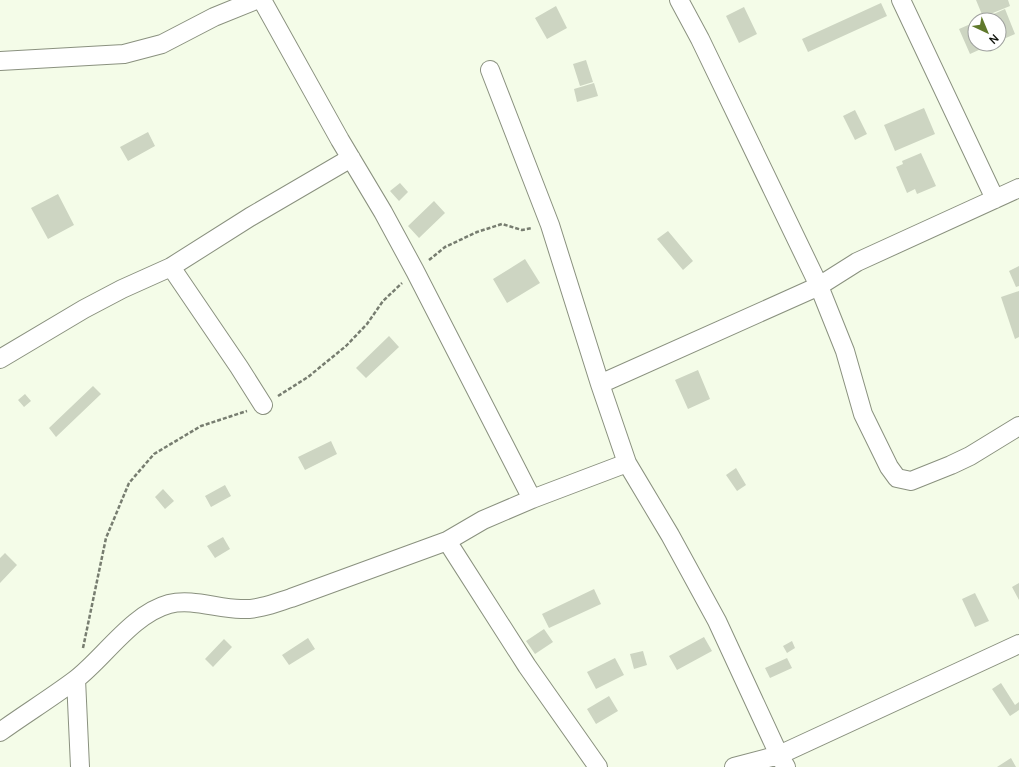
<svg xmlns="http://www.w3.org/2000/svg" width="1019" height="767" font-family="Manrope,sans-serif">
<style>
.building{fill:#cdd5c2}
.lines{fill:none;stroke-linecap:round;stroke-linejoin:round}
.minor-casing{stroke:#8a917f;stroke-width:20}
.path{stroke:#777d70;stroke-width:2.5;stroke-dasharray:4 2;stroke-linecap:butt}
.minor{stroke:#fff;stroke-width:18}
</style>
<rect width="100%" height="100%" fill="#f4fce8"/>
<!-- building -->
<path class="building" d="M976,0H1008L1010,6L983,17Z
M881,3L887,16L808,52L802,39Z
M556,6L567,28L547,39L535,18Z
M744,7L757,34L739,43L726,16Z
M1005,9L1015,34L999,41V20H980Z
M975,22V44H992L970,54L959,29Z
M586,60L593,82L580,86L573,64Z
M594,83L598,96L577,102L574,89Z
M924,108L935,134L895,151L884,125Z
M855,110L867,134L855,140L843,116Z
M148,132L155,146L128,161L120,147Z
M921,153L936,186L917,194L915,189L907,193L896,167L903,164L902,161Z
M400,183L408,192L399,201L390,191Z
M58,194L74,225L48,239L31,208Z
M434,201L445,213L419,238L408,226Z
M668,231L693,261L683,270L657,239Z
M525,259L540,283L507,303L493,279Z
M1019,266V286L1016,287L1009,271Z
M1019,291V337L1015,339L1001,297Z
M389,336L399,347L366,378L356,368Z
M698,370L710,399L688,409L675,380Z
M93,386L101,394L56,437L49,428Z
M25,394L31,401L24,407L18,400Z
M331,441L337,454L305,470L298,457Z
M736,468L746,485L737,491L726,475Z
M225,485L231,496L211,507L205,496Z
M163,489L174,501L165,509L155,497Z
M223,537L230,549L215,558L207,546Z
M5,553L17,565L0,583V558Z
M1019,583V600L1012,587Z
M594,589L601,604L549,628L542,614Z
M975,593L989,621L975,627L962,599Z
M544,629L553,642L535,654L526,641Z
M704,637L712,651L677,670L669,656Z
M308,638L315,649L289,665L282,655Z
M224,639L232,647L213,667L205,659Z
M792,641L795,648L787,653L783,646Z
M643,651L647,665L634,669L630,654Z
M615,658L624,675L596,689L587,672Z
M787,658L792,668L770,678L765,668Z
M1001,683L1015,705L1019,702V710L1010,716L992,689Z
M609,696L618,711L596,724L587,709Z
M1011,758L1016,767H997Z"/>
<g class="lines">
<!-- minor casing -->
<g class="minor-casing">
<path id="minor" d="M262,0L340,140L383,212L415,271L532,499
M679,0L700,39L819,286L845,351L863,414L889,467L897,478L911,481L951,465L970,456L1019,426
M901,0L995,199
M0,61L124,54L162,44L214,17L256,0
M490,70L550,225L600,384L627,463L670,535L717,621L779,755L786,767
M171,267L250,217L351,158
M0,359L84,309L122,289L171,267L239,367L263,405
M600,384L819,286L857,262L1019,188
M447,541L527,666L598,767
M76,679L80,767
M0,732C25,714 51,698 75,680C104,658 132,614 169,604C192,598 218,609 241,609C258,610 275,603 291,598L447,541L483,520L532,499L627,463
M734,767L779,755L1019,644"/>
</g>
<!-- path -->
<path class="path" d="M429,260L445,247L477,232L502,224L522,230L532,228
M278,396L308,377L346,346L367,324L383,301L402,283
M83,648L106,538L129,483L154,454L201,426L247,411"/>
<!-- minor -->
<use href="#minor" class="minor"/>
</g>
<!-- north arrow -->
<g transform="translate(987 32) rotate(136)"><circle r="19" fill="#ffffff" stroke="#9fa19e"/>
<path d="M0-3L7 15L0 10L-7 15Z" fill="#5f782b"/>
<text y="-6" font-size="11" font-weight="bold" text-anchor="middle" fill="#10130c">N</text>
</g>
</svg>
